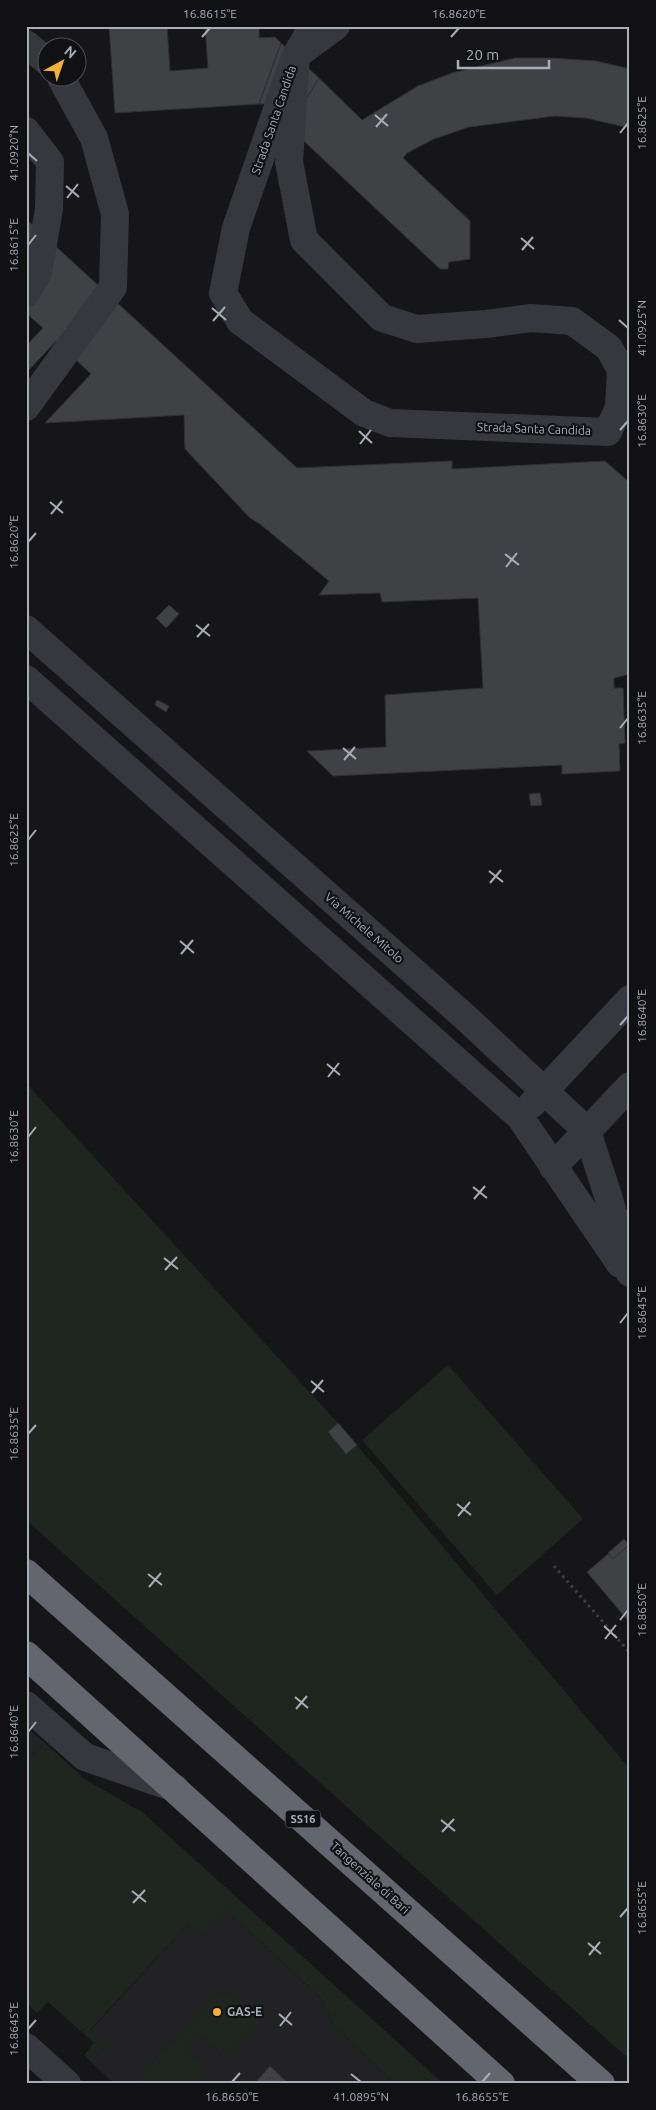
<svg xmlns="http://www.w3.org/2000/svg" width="656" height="2110" font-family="Ubuntu,sans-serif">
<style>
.built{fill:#222225}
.green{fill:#1e261f}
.building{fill:#404145;stroke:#303034}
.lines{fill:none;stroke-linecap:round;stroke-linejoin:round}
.path{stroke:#3d3f44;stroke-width:3;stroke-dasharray:2.5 4;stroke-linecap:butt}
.minor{stroke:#37383d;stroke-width:28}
.highway{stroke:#63666e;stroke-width:28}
.ticks{fill:none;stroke:#a8adb8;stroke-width:2}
.poi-dot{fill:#f2b134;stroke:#111113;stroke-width:2}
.labels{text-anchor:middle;stroke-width:4.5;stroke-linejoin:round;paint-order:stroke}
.shield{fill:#111113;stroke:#7b7e86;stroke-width:1}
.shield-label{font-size:11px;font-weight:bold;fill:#a8adb8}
.street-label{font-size:12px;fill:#a8adb8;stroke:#111113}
.poi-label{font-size:12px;font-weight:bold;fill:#a8adb8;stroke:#111113;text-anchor:start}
.neatline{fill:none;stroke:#a8adb8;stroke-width:2}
.ticks-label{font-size:12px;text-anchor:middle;fill:#a8adb8}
</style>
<rect width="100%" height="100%" fill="#161618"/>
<!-- built -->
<path class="built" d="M26,1727L45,1743L26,1763Z
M226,1910L320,1997L336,2028L396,2084H115L91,2062L107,2046L90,2031L189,1923Z"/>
<!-- green -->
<path class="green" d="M26,1083L338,1423L328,1433L346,1454L357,1445L630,1769V2060L26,1520Z
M448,1365L583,1519L497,1595L362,1440Z
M45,1743L86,1780L142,1812L444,2084H396L336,2028L320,1997L226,1910L202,1936L188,1924L90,2030L107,2046L91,2062L84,2055L94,2043L48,2002L37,2013L26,2003V1763Z
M224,1994L235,1998L261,2021L226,2058L200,2034L186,2049L208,2069L200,2077L205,2082L203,2084H133L215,1996Z"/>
<!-- building -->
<path class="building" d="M109,26H167L170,71L208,68L205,26H259V38L275,37L281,43L259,104L115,113Z
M281,43L319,78L289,127L264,104H259Z
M515,58H551L596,61L630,69V128L586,118L555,116L469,127L434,139L407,153L403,158L470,221V259L449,262L448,269H440L289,127L319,78L362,120L418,86L452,73Z
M26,219L297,468L452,461V469L605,461L630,483V674L614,678V688H623L625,743L619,744L620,771L562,774V765L333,776L307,751L386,747L385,695L483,688L478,598L382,602L380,593L319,595L329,581L260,524L250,518L185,449L184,415L45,423L91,374L56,341L26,373V346L43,328L26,313Z
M169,605L179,614L166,628L156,618Z
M157,700L169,706L166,712L155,705Z
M540,793L542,805L531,806L529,794Z
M338,1423L357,1445L346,1454L328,1432Z
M624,1539L629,1545L613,1559L608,1553Z
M629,1545L630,1546V1623L587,1572L608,1554L613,1559Z
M270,2066L289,2084H254Z"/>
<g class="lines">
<!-- path -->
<path class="path" d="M554,1566L630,1653"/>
<!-- minor -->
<path class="minor" d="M26,44L48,62
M302,51L336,26
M296,55L289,162L304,240L382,318L417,329L486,324L531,318L572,321L609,348L621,370L619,407L608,432L390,423L364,413L240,321L223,293L236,228L296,55L313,26
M26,131L50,162L49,209L38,273L26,293
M26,407L113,287L115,214L94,138L61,78
M26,629L465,1017L587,1131L609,1199L630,1273
M26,679L520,1117L620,1264
M532,1104L630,999
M553,1167L630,1086
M26,1705L85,1757L175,1788
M26,2047L67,2084"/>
<!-- highway -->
<path class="highway" d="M26,1573L601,2084
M26,1655L501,2084"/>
</g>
<!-- ticks -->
<path class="ticks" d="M202,37L210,28M451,37L459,28M375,115L388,126M376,127L387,114M620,133L628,123M28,153L37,161M66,186L79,197M67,198L78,184M521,238L534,249M28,245L36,235M522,250L533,237M212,308L226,320M619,320L628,328M213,321L225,307M620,430L628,421M359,431L372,443M360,444L371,430M50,502L63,513M51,514L62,501M28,542L36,533M505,554L519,565M506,567L517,553M196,625L210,636M197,637L209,624M620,728L628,718M343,748L356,759M344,760L355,747M28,840L36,830M489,871L503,882M490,883L501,870M180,941L194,953M181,954L193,940M620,1025L628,1016M327,1064L340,1075M328,1077L339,1063M28,1137L36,1127M473,1187L487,1198M474,1199L485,1186M164,1258L178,1269M165,1270L177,1257M620,1323L628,1313M311,1381L324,1392M312,1393L323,1380M28,1434L36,1425M457,1504L471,1515M458,1516L470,1502M148,1574L162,1585M149,1587L161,1573M620,1620L628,1610M604,1626L617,1638M605,1639L616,1625M295,1697L308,1708M296,1709L307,1696M28,1732L36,1722M441,1820L455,1831M442,1832L454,1819M132,1891L146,1902M133,1903L145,1890M620,1917L628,1908M588,1943L601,1954M589,1955L600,1942M279,2014L292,2025M280,2026L291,2012M28,2029L36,2020M351,2074L361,2082M232,2082L240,2073M482,2082L490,2073"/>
<!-- markers -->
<circle class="poi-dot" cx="217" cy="2012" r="5"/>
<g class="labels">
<!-- shield labels -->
<rect class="shield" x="285.5" y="1810.5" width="35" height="17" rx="4"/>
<g class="shield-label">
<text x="303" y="1823">SS16</text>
</g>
<!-- street labels -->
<g class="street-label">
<text transform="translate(274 120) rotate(-71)" y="4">Strada Santa Candida</text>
<text transform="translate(534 429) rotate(2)" y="4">Strada Santa Candida</text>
<text transform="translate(364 928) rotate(41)" y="4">Via Michele Mitolo</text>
<text transform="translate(370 1878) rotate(42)" y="4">Tangenziale di Bari</text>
</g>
<!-- poi labels -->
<g class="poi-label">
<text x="227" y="2016">GAS-E</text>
</g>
</g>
<!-- border -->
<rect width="656" height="2110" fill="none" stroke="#111113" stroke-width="55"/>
<!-- north arrow -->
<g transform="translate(62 62) rotate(40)"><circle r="24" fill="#111113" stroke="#4d4f55"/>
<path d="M0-4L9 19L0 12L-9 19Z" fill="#f2b134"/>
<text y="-8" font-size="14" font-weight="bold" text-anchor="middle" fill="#a8adb8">N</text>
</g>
<!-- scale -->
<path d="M458 60v8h91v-8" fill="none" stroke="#a8adb8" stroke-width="2.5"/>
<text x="466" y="60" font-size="15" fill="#a8adb8" stroke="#111113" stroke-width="4" paint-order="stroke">20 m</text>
<rect x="28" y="28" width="600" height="2054" class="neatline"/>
<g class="ticks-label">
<text x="210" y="18">16.8615°E</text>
<text x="459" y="18">16.8620°E</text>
<text transform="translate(642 123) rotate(-90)" y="4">16.8625°E</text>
<text transform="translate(14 153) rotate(-90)" y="4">41.0920°N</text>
<text transform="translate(14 245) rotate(-90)" y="4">16.8615°E</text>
<text transform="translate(642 328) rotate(-90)" y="4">41.0925°N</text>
<text transform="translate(642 421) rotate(-90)" y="4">16.8630°E</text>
<text transform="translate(14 542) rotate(-90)" y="4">16.8620°E</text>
<text transform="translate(642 718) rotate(-90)" y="4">16.8635°E</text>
<text transform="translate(14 840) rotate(-90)" y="4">16.8625°E</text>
<text transform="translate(642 1016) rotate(-90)" y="4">16.8640°E</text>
<text transform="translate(14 1137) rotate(-90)" y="4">16.8630°E</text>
<text transform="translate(642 1313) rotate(-90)" y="4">16.8645°E</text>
<text transform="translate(14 1434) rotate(-90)" y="4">16.8635°E</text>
<text transform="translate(642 1610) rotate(-90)" y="4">16.8650°E</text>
<text transform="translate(14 1732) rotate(-90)" y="4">16.8640°E</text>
<text transform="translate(642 1908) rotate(-90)" y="4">16.8655°E</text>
<text transform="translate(14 2029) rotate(-90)" y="4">16.8645°E</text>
<text x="232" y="2101">16.8650°E</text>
<text x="361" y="2101">41.0895°N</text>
<text x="482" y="2101">16.8655°E</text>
</g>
</svg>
